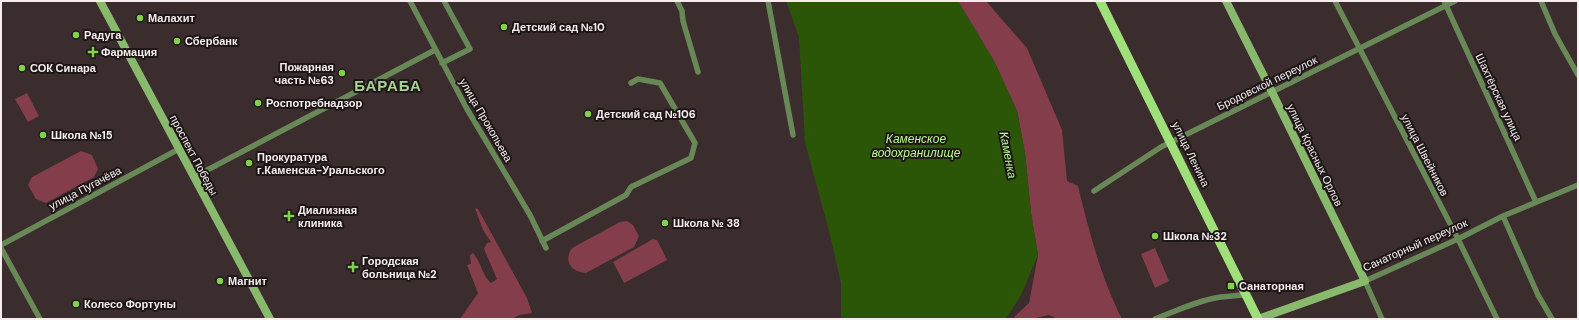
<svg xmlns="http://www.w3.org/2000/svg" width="1579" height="320" font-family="'DM Sans',sans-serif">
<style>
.green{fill:#843d4a}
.water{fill:#2c5607}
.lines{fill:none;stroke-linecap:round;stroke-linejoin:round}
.street{stroke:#698858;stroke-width:5.5}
.secondary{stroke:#89b96c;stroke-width:8}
.primary{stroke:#a0e07a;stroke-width:9}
.poi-dot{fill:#83d04e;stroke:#1d1617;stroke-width:1.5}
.labels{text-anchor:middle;stroke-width:4;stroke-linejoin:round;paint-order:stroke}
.poi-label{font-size:11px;font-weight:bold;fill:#f8edee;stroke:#1d1617;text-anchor:start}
.street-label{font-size:11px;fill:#f8edee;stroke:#1d1617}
.water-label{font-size:12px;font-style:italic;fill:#b9f895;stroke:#1d1617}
.district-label{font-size:15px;font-weight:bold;letter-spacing:1px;fill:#a8d290;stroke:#1d1617}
</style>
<rect width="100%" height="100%" fill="#3b2c2d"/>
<!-- green -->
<path class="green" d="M958,1H986L1027,48L1062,130L1067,181L1078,186C1089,231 1101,278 1122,319H1058L1049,315L1031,319H1015L1014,317L1029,303L1038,255L1031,213L1025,153L1017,111L994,61Z
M27,93L39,116L28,122L15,99Z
M81,151L92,155L98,169L94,177L46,203L36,199L28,185L32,177Z
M475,208L478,209L527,298L532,313L519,315L512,319H460L478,293L467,265L471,264L470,255L473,253C482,263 481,274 491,283L497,279L484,249L487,243L491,242L483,230Z
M627,221L633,225L639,236L634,247L586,273C571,272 563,261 572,248L620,222Z
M653,239L657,240L667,260L624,283L613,262Z
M1155,248L1169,281L1155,288L1141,254Z"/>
<!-- water -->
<path class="water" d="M786,1H958L994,61L1017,111L1025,153L1031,213L1038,255L1021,295L1006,319H841V283L830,235L805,142L799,37Z"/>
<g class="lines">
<!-- street -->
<path class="street" d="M410,1L467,109L530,215L546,248
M677,1L682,11L683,21L698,72
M768,1L793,135
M1335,1L1458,239L1497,319
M1444,1L1536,202
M1541,1L1555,34L1578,75
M442,63L470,49L444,1
M194,177L435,50
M1094,191L1161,147L1455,1
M1503,216L1538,295L1552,319
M542,241L626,195L631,187L691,158L695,143L660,83L638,79L631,83
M1,245L179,149
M1,248L40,319
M1155,319C1176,311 1199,300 1221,297C1230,296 1238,296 1246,294
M1382,319L1365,281L1458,239L1503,216L1578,185"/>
<!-- secondary -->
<path class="secondary" d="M100,1L270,319
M1226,1L1272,92L1365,281L1258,319"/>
<!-- primary -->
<path class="primary" d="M1100,1L1258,319"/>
</g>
<!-- markers -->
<g class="poi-dot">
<circle cx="140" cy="18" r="4"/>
<circle cx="504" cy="27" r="4"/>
<circle cx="76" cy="35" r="4"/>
<circle cx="177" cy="41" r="4"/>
<path d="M91 46h4v4h4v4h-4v4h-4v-4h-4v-4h4z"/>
<circle cx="22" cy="68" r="4"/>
<circle cx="342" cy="73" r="4"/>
<circle cx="258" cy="103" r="4"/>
<circle cx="588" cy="114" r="4"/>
<circle cx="43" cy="135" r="4"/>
<circle cx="249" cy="163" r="4"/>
<path d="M287 210h4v4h4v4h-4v4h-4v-4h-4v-4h4z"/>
<circle cx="665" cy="223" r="4"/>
<circle cx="1155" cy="236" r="4"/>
<path d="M351 261h4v4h4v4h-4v4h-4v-4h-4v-4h4z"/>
<circle cx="220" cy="281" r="4"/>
<rect x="1227" y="282" width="8" height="8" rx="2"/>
<circle cx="76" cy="304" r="4"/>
</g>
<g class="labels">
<!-- poi labels -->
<g class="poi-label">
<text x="148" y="22">Малахит</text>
<text x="512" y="31">Детский сад №10</text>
<text x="84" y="39">Радуга</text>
<text x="185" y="45">Сбербанк</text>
<text x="101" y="56">Фармация</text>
<text x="334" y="71" text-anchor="end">Пожарная<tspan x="334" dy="13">часть №63</tspan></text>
<text x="30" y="72">СОК Синара</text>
<text x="266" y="107">Роспотребнадзор</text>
<text x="596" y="118">Детский сад №106</text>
<text x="51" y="139">Школа №15</text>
<text x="257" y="161">Прокуратура<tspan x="257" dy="13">г.Каменска-Уральского</tspan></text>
<text x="298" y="214">Диализная<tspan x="298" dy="13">клиника</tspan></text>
<text x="673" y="227">Школа № 38</text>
<text x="1163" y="240">Школа №32</text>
<text x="362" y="265">Городская<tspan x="362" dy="13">больница №2</tspan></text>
<text x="228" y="285">Магнит</text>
<text x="1239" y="290">Санаторная</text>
<text x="84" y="308">Колесо Фортуны</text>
</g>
<!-- street labels -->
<g class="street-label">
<text transform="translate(1267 83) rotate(-26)" y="4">Бродовской переулок</text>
<text transform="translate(1499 97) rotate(65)" y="4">Шахтёрская улица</text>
<text transform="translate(486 120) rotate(60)" y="4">улица Прокопьева</text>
<text transform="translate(1191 154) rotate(64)" y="4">улица Ленина</text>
<text transform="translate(194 155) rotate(62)" y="4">проспект Победы</text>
<text transform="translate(1315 155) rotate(64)" y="4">улица Красных Орлов</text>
<text transform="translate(1425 155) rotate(63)" y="4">улица Швейников</text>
<text transform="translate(85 188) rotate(-28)" y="4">улица Пугачёва</text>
<text transform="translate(1415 245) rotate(-24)" y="4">Санаторный переулок</text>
</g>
<!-- water labels -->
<g class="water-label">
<text x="916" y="143">Каменское<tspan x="916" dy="14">водохранилище</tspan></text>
<text transform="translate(1008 155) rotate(79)" y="4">Каменка</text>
</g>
<!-- district labels -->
<g class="district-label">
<text x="388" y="91">БАРАБА</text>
</g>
</g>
<!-- border -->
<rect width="1579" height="320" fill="none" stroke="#f8edee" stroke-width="4"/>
</svg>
